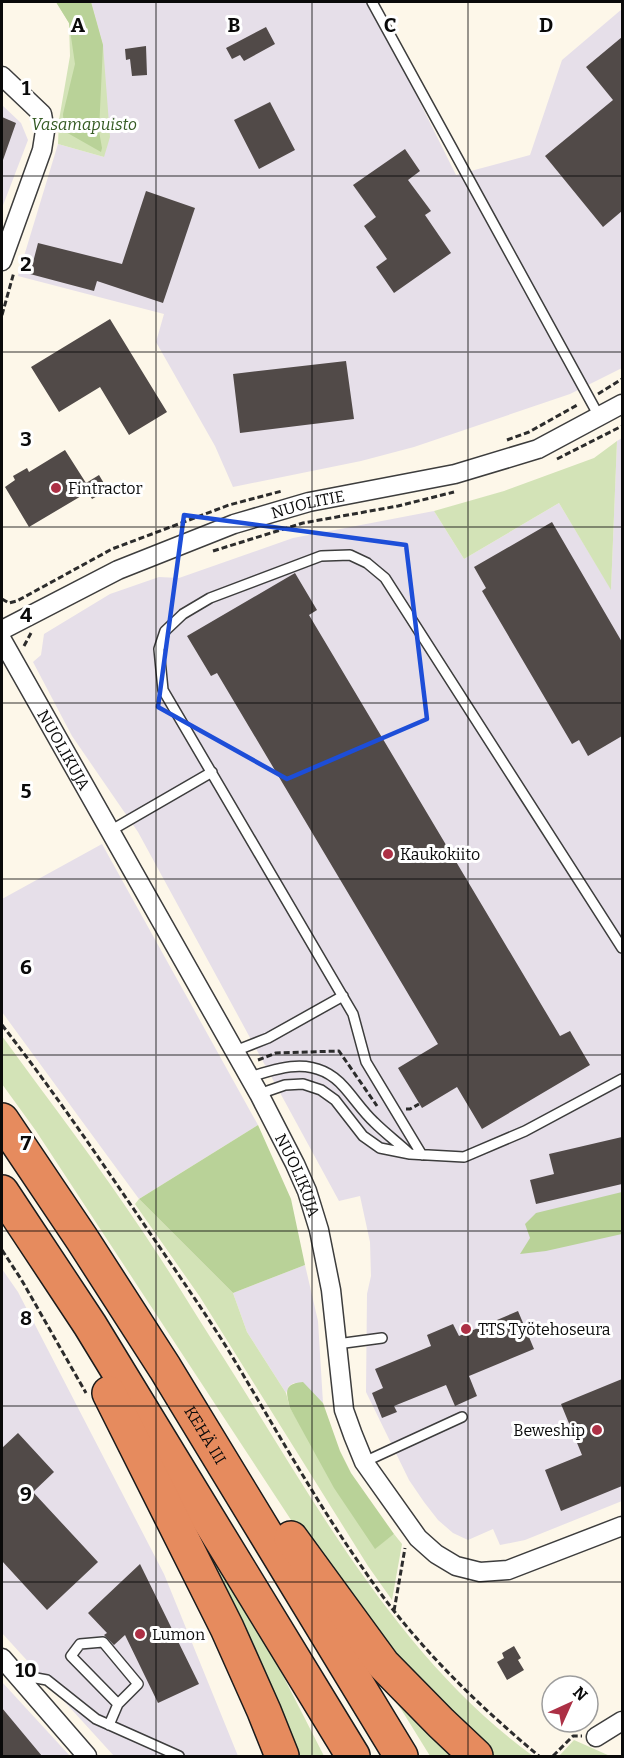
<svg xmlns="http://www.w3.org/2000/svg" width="624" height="1758" font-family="Bitter,serif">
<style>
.industrial{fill:#e6dfe9}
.green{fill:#d3e3b7}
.forest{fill:#b9d298}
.building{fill:#514a48}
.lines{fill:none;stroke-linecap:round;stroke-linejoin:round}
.lane-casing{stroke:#3d3d3d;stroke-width:12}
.street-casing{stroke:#3d3d3d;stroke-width:21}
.highway-casing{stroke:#1b1b1b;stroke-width:36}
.path{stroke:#2c2c2c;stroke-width:3;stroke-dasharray:6 3;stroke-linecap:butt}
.lane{stroke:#fff;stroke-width:9}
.street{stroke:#fff;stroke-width:18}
.highway{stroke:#e68b5e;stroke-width:33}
.marked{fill:none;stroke:#1d4ed8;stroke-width:4.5;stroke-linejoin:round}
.grid{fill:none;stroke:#0a0a0a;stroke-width:1.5;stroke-opacity:0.55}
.poi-dot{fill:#ac3045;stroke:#fff;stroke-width:2}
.labels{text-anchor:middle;stroke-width:6;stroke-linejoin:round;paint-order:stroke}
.park-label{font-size:16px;font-style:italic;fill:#345a22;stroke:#fff}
.poi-label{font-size:16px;fill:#0a0a0a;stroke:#fff;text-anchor:start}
.street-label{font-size:16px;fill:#0a0a0a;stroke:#fff}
.grid-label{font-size:20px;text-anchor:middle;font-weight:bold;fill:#0a0a0a;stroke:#fff;stroke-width:6;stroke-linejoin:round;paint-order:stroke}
</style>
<rect width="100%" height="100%" fill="#fdf7e9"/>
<!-- industrial -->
<path class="industrial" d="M91,2H370L456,175L530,155L562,60L622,9V368L570,394L414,447L361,461L233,487L215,446L156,342L164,314L18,276L58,144L104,157L103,45Z
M2,105L21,123L28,140L2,208Z
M622,438V1501L525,1540L500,1545L493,1529L468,1540L453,1533L438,1520L424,1502L409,1480L366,1392L367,1294L371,1276L370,1242L360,1196L339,1201L138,832L72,736L33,662L41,655L44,634L110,594L159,577L179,578L293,538L434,511L464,559L559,503L611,589L617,441Z
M102,844L258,1125L139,1199L2,1012V899Z
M305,1265L318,1321L323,1403L314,1395L294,1383L289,1386L286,1393L247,1332L233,1293Z
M2,1269L18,1292L164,1574L238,1756H114L2,1633Z
M2,1682L70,1756H2Z"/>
<!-- green -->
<path class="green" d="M56,2H91L103,45L110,137L104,157L58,144L59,120L70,56L69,23Z
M617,441L611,590L559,503L464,559L434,511L504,491L594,458Z
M2,1036C50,1102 100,1167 145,1235C172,1275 197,1317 223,1357C312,1497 397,1657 533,1756H491L393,1658L293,1523L36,1131L2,1084Z
M139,1199L233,1293L247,1332L286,1393L290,1408L375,1548L394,1534L402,1544L392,1600L368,1566L200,1297L135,1204Z
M162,1475L277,1664L324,1756H294Z
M379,1680L466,1756H430L401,1709Z
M574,1740L610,1756H559Z"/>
<!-- forest -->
<path class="forest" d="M56,2H91L103,45L99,131L102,148L101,152L64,131L63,114L75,64L69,23Z
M258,1125L291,1199L305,1265L233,1293L139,1199Z
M622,1192V1234L546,1251L520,1254L530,1238L525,1224L536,1213Z
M303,1382L323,1403L340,1451L351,1473L394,1534L375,1549L334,1488L290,1408C286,1392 283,1384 303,1382Z"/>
<!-- building -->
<path class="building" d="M266,27L275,44L244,61L240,55L232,59L226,48Z
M622,37V211L603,227L545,156L613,100L586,67Z
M146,46L147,75L132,76L130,59L126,60L125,49Z
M270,102L295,150L259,169L234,120Z
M2,117L16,123L3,160H2Z
M405,149L420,171L408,180L431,211L425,215L451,253L394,293L376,267L387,259L364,226L376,217L353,185Z
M146,191L195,208L163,303L97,281L94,291L30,274L38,243L122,264Z
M110,319L167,412L129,435L100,387L59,412L31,367Z
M346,361L354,419L240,433L233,374Z
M65,450L86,483L99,475L108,490L92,499L88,492L29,527L5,487L15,480L13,476L27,468L29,472Z
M552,522L622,642V736L588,756L579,740L572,744L482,591L486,588L474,567Z
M295,573L317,610L309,615L560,1036L570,1031L590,1065L482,1129L457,1087L422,1108L398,1068L438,1044L217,673L211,676L187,636Z
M622,1137V1184L536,1204L530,1180L554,1174L549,1154Z
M518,1311L534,1349L469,1376L477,1396L455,1406L446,1385L394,1406L397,1412L382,1418L372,1393L383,1388L375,1369L431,1346L427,1335L453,1324L459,1336Z
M622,1379V1486L561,1511L545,1470L582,1455L561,1404Z
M18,1433L54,1472L33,1492L98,1562L47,1610L2,1561V1448Z
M140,1564L199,1684L158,1703L125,1635L114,1645L104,1635L107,1633L88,1613Z
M514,1646L521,1658L518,1660L524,1670L507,1680L497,1662L504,1658L502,1653Z
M2,1708L42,1756H2Z"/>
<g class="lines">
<!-- lane casing -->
<g class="lane-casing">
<path id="lane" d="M372,2L600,418
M110,831L212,772
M235,1051L268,1038L343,996
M250,1077C283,1066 317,1056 344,1087C354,1098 363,1112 374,1122C385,1133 397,1142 409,1153
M259,1094L285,1085L303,1084L321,1090L335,1100L363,1136L380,1148L410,1154L464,1157L525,1131L622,1079
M422,1155L366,1062L353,1014L163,690L159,649L165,631L183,614L210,598L321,556L350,555L367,563L385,578L622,948
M337,1344L382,1338
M364,1462L462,1417
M23,1682L36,1678L47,1680L96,1719L179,1756
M109,1725L118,1704L138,1684L103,1642L80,1644L71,1656L118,1704"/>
</g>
<!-- street casing -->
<g class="street-casing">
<g id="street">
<path d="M2,76L42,114L45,131L42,150L2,261"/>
<path id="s1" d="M2,630L118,570L234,524L309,502L455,474L538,449L622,404"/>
<path id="s2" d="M2,640L259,1094L295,1164L307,1191L319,1230L331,1290L344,1410L353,1435L364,1462L418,1538L436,1554L456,1566L480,1572L508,1570L622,1526"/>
<path d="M2,1658L87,1756"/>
<path d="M596,1737L622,1721"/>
</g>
</g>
<!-- highway casing -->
<g class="highway-casing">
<g id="highway">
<path id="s3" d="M2,1120L82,1239L165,1368L401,1756"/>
<path d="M2,1192L90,1325L353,1756"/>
<path d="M109,1393L227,1628L264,1711L282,1756"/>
<path d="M291,1538L383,1664L441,1723L476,1756"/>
</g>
</g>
<!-- path -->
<path class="path" d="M2,315L14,272
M598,394L622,379
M507,440L529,432L579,404
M557,459L622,426
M213,551L303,523L398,506L454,492
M2,599L9,603L17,601L112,549L229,505L282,491
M24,646L31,633
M2,1025C49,1085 92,1148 135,1211C166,1257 198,1302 227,1348C272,1422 314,1499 364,1570C412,1641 474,1702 539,1756
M258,1060L276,1053L339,1051L377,1106
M406,1109H410L419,1104
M2,1250L21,1279L86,1393
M394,1611L405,1548
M553,1756L573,1736H582"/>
<!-- lane -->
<use href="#lane" class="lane"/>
<!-- street -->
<use href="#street" class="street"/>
<!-- highway -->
<use href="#highway" class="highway"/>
</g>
<!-- marked area -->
<path class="marked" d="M184,515L406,545L427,719L287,779L158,707Z"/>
<!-- grid -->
<path class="grid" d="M156,2V1756M312,2V1756M468,2V1756M2,176H622M2,352H622M2,527H622M2,703H622M2,879H622M2,1055H622M2,1231H622M2,1406H622M2,1582H622"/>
<!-- markers -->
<g class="poi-dot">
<circle cx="56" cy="488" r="6"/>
<circle cx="388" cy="854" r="6"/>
<circle cx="466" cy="1329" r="6"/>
<circle cx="597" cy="1430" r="6"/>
<circle cx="140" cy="1634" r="6"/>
</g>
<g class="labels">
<!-- park labels -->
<g class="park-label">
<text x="84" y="130">Vasamapuisto</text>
</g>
<!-- poi labels -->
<g class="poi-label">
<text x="68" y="494">Fintractor</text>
<text x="400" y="860">Kaukokiito</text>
<text x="478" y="1335">TTS Työtehoseura</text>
<text x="585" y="1436" text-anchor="end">Beweship</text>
<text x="152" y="1640">Lumon</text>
</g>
<!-- street labels -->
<g class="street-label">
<text dy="6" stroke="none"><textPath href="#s1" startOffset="332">NUOLITIE</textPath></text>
<text dy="6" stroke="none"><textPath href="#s2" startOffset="126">NUOLIKUJA</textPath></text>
<text dy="6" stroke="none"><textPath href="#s2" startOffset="612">NUOLIKUJA</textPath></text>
<text dy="6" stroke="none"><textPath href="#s3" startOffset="375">KEHÄ III</textPath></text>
</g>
</g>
<g class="grid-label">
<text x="78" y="32">A</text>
<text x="234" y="32">B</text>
<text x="390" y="32">C</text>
<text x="546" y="32">D</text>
<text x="26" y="95">1</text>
<text x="26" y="271">2</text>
<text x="26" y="446">3</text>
<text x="26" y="622">4</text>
<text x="26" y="798">5</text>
<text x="26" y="974">6</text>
<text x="26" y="1150">7</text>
<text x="26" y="1325">8</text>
<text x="26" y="1501">9</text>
<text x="26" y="1677">10</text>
</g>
<!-- border -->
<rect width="624" height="1758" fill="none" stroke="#0a0a0a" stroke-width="6"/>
<!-- north arrow -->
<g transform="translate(570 1704) rotate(45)"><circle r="28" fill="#ffffff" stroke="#9d9d9d" stroke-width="1.5"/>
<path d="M0-4.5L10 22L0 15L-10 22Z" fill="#ac3045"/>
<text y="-9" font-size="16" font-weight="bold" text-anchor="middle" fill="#0a0a0a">N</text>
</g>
</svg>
